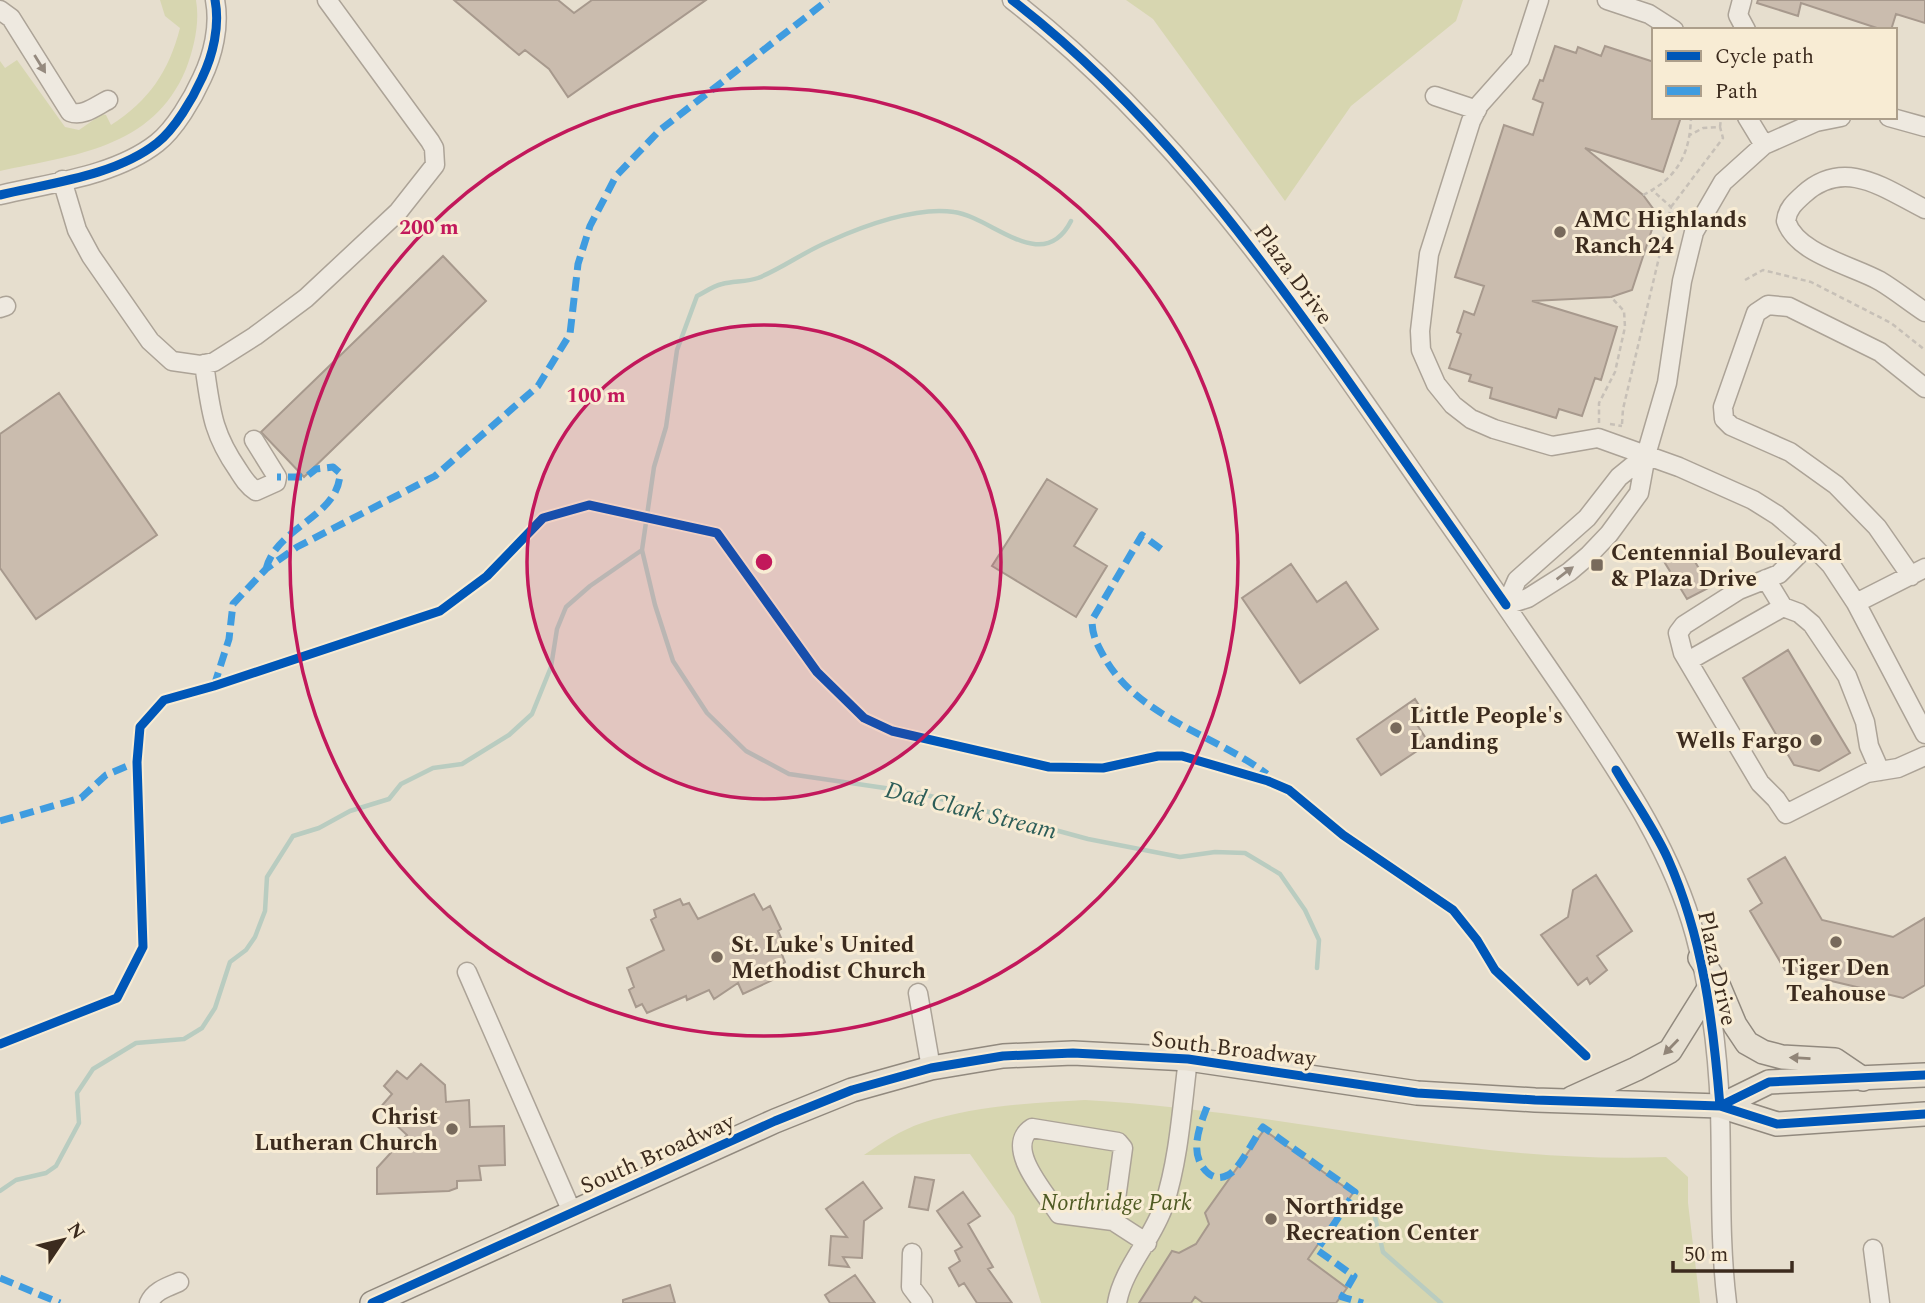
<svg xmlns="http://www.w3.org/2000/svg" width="1925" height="1303" font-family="Spectral,serif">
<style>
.green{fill:#d7d6b0}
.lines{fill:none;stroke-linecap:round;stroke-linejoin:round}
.stream{stroke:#b9ccc0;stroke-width:4.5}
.building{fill:#cabcae;stroke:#a7998d;stroke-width:2}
.minor-casing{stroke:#aca397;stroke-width:21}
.major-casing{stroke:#91897e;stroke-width:26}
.path{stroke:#c7c0b7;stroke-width:2.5;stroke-dasharray:5 3.5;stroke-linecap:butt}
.minor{stroke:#eee9e0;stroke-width:18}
.major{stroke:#e6dfd1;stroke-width:23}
.quiet{stroke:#3f9ce0;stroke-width:7;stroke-dasharray:14 7;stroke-linecap:butt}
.cycleway-casing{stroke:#f8ecd4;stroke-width:13}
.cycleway{stroke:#0057b8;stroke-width:9}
.oneway{fill:#958a7f}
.oneway2{fill:#918578}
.ring{fill:none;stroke:#c2185b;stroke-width:3.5}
.poi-dot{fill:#786a5c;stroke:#f8ecd4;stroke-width:2.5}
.labels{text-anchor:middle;stroke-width:6;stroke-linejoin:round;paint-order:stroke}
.poi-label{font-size:23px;font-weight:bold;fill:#3c2b1e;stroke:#f8ecd4;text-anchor:start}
.street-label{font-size:23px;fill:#3c2b1e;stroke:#f8ecd4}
.park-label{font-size:23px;font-style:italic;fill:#4e5a23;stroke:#f8ecd4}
.water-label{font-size:24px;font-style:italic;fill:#2c5d58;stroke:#f8ecd4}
.centre{fill:#c2185b;stroke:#f8ecd4;stroke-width:3.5}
.ring-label{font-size:21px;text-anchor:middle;font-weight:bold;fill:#c2185b;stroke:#f8ecd4;stroke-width:6;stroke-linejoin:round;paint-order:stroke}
</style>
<rect width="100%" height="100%" fill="#e6dece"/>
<!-- green -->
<path class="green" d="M160,0H196C200,23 194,48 186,69C153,149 73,155 0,171V61L5,68L17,60L65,127L79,130L102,114L106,115L111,125C149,101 169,71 180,28L165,16Z
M1126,0H1463L1456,21L1351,106L1285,201L1153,19Z
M1085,1100C1279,1110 1470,1165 1666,1157L1688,1177V1203L1700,1303H1041L1014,1216L970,1154L864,1155C883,1142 901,1130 922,1123C974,1106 1031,1103 1085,1100Z"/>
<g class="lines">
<!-- stream -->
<path class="stream" d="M642,550L655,605L673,661L707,713L746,751L789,774L919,793L1088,839L1180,857L1215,852L1245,853L1280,874L1305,910L1319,940L1317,968
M0,1191L16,1180L46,1173L56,1166L79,1123L77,1093L93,1069L136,1043L184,1039L202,1028L215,1008L230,962L246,950L255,937L265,911L267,877L293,836L319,828L350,811L389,799L401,784L433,768L462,764L509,735L532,714L551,667L557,629L566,607L590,586L642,550L654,467L666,427L677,350L697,296C705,292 713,286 722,284C733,281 747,282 758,278C783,268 805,251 830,241C863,226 917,206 954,212C992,217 1043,276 1071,221
M1374,1213L1383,1252L1441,1303"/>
</g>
<!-- building -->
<path class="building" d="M454,0H558L574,13L592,0H706L568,97L549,69L525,50L519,55Z
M1758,0H1925V23L1896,14L1891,30H1883L1801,3L1798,16L1757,3Z
M1555,46L1576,53L1578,47L1601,56L1605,46L1654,62V117H1681L1663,172L1585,148L1643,195L1657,214L1632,290L1611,297L1532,301L1617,327L1601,380L1595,378L1582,416L1559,409L1556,418L1490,398L1492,388L1469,381L1471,375L1449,368L1461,334L1457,332L1464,311L1474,315L1484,286L1455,277L1504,125L1533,135L1543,103L1533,99L1540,80L1543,81Z
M443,256L486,301L304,477L261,432Z
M59,393L157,535L36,619L0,568V434Z
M1047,479L1097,509L1074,546L1107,566L1076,617L992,566Z
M1688,550L1710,587L1687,599L1665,563Z
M1291,564L1317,602L1346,582L1378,629L1300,683L1242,598Z
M1788,650L1850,753L1819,771L1794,765L1743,678Z
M1415,699L1422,710L1412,717L1429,743L1381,775L1357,739Z
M1785,857L1822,920L1893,937L1925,918V985L1903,998L1785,970L1750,911L1762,903L1748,879Z
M1596,875L1632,931L1597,956L1607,970L1590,984L1587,978L1578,985L1541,935L1568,917L1573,890Z
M754,894L763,910L770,906L781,929L778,931L786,949L781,952L785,962L777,967L781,976L743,994L738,983L714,999L709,990L687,1000L686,996L647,1013L642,1004L636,1007L629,990L634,987L627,968L664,950L651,920L656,917L654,910L680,899L683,905L689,903L698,919Z
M421,1064L445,1085L446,1102L469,1100L470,1127L504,1126L505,1165L479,1166L481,1180L457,1181V1188L449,1191L377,1194V1168L407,1135L379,1109L392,1094L384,1086L397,1071L407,1079Z
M1264,1130L1353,1193L1308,1259L1347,1288L1336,1303H1203L1195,1297L1191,1303H1139L1172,1251L1179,1253L1196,1244L1209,1224L1205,1213Z
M915,1177L934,1180L928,1210L909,1207Z
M863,1182L882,1208L864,1221L862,1258L843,1257L849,1267L829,1265L831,1236L847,1237L826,1209Z
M963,1192L980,1216L968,1224L993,1267L988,1269L1012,1303H977L964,1283L959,1286L949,1268L960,1261L955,1251L962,1247L937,1211Z
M855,1275L875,1303H830L825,1295Z
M670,1285L675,1303H623V1300Z"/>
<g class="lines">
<!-- minor casing -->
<g class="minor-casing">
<path id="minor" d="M1012,0C1202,147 1331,357 1468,551C1503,602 1538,653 1573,704C1621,776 1672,850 1695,935C1710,991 1718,1052 1720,1110C1722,1175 1719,1239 1727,1303
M1539,0L1520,59L1479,105L1471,121L1429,254L1420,331L1421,350L1436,384L1453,405L1471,419L1494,429L1552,446L1598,438L1679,467L1753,500L1777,515L1810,543L1831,565L1856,603L1925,734
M1607,0L1649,14L1674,30
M1742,0L1738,15L1746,30
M0,10L11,18L70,112C83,117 96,106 108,100
M1435,96L1477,110
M1747,117L1764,145
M1889,117L1925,127
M62,180L77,230L91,256L150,341L172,361L200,365L214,362L255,336L306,298L398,212L435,165L434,148L430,141L327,0
M0,195C50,183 115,176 157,143C175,129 193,98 202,78C213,55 220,26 215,0
M1925,209C1885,189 1845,157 1804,194C1795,202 1787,209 1786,221C1797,254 1851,265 1880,281C1895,290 1910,302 1925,312
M0,308L6,306
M204,364C211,409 211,431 238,470C243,478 248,486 256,491L276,482L277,477L254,440
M1810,543L1779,574L1739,590L1684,625L1678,633L1683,653L1760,783L1776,799L1786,814L1867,773L1898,768L1925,756
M1911,576L1877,527L1836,485L1790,452L1731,426L1724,419L1723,407L1756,313L1768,305L1789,307L1880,352L1925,388
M1856,603L1925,568
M1506,605L1528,598L1569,572L1589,555L1609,534L1639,493L1646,455L1667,383L1682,281L1694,232L1723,182L1764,145L1816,122L1841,117
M1506,605L1517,580L1587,518L1619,477L1646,455
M1783,607L1799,613L1812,624L1847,676L1865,722L1869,746L1880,771
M1688,661L1783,607L1766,579
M467,972L572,1212
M918,993L931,1068
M1113,1221L1123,1148L1118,1142L1032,1128C1003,1147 1046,1194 1059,1214L1113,1221L1147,1243
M1873,1249L1880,1303
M912,1253L911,1287L923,1303
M149,1303C154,1291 167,1287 179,1282
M1117,1303C1123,1268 1153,1239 1164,1205C1179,1159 1182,1107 1188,1059"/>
</g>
<!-- major casing -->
<g class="major-casing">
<path id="major" d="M1700,958L1719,987L1735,1025L1747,1043L1763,1052L1782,1057L1835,1060L1863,1079
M1572,1098L1636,1069L1670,1051L1708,990
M1720,1106L1769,1082L1925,1075
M372,1303L775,1121L852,1090L931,1068L1003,1056L1073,1053L1188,1059L1417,1093L1535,1100L1720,1106L1777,1124L1925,1114"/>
</g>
<!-- path -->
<path class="path" d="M1720,127L1721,118
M1643,195C1677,178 1690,155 1691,117
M1671,207L1723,138L1720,127L1703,128L1690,135
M1745,280L1763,270L1811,282L1891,323L1925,350
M1599,423V403L1615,372L1625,327L1624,311L1611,297
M1610,424L1622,426
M1622,424L1623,409L1671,207L1652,190"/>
<!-- minor -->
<use href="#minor" class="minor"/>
<!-- major -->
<use href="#major" class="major"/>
<!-- quiet -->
<path class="quiet" d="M1161,549L1142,535L1092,620C1092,634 1096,642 1103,655C1136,717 1214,734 1267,774
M266,569C277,526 339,517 340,473L333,467L316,469L306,477H277
M214,686L229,639L233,604L266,569L297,547L435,476L538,386L570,334L578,264L590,226L616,176L660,130L828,0
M0,821L81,798L106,775L137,762
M1207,1107C1199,1128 1188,1155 1208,1173C1214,1178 1220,1179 1228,1175C1241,1168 1253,1139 1263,1127L1355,1192L1317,1250L1354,1276L1342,1297L1363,1303
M0,1278L60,1303"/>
<!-- cycleway casing -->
<g class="cycleway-casing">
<path id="cycleway" d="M1012,0C1146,103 1247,238 1344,375C1398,452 1452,528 1506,605
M0,195C50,183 115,176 157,143C175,129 193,98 202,78C213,55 220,26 215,0
M1616,770C1633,799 1654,828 1668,859C1703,938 1713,1021 1720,1106
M0,1044L117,998L143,947L137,762L140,727L164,700L214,686L440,611L487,576L543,518L589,505L717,533L817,672L864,718L892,731L1049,767L1103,768L1158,756H1182L1268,781L1289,790L1343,835L1453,910L1477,940L1495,970L1586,1056
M1720,1106L1769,1082L1925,1075
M372,1303L775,1121L852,1090L931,1068L1003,1056L1073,1053L1188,1059L1417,1093L1535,1100L1720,1106L1777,1124L1925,1114"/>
</g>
<!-- cycleway -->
<use href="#cycleway" class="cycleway"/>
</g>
<!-- one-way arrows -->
<defs><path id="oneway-solid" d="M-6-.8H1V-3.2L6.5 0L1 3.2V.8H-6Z" transform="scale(1.75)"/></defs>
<g class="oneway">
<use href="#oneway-solid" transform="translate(40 64) rotate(58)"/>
<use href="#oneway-solid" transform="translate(1565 573) rotate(-37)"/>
</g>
<g class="oneway2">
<use href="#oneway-solid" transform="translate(1671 1047) rotate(134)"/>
<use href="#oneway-solid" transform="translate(1800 1058) rotate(-177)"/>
</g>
<!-- distance rings -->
<circle cx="764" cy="562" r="237" fill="#c2185b" fill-opacity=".12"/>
<g class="ring">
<circle cx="764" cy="562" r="237"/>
<circle cx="764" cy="562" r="474"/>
</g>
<!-- markers -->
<g class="poi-dot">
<circle cx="1560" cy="232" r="7"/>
<rect x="1590" y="558" width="14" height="14" rx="3.5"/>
<circle cx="1396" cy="728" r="7"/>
<circle cx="1816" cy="740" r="7"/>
<circle cx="1836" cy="942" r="7"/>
<circle cx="717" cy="957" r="7"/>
<circle cx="452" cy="1129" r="7"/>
<circle cx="1271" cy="1219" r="7"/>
</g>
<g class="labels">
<!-- poi labels -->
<g class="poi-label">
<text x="1574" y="227">AMC Highlands<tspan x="1574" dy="26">Ranch 24</tspan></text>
<text x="1611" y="560">Centennial Boulevard<tspan x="1611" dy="26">&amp; Plaza Drive</tspan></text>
<text x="1410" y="723">Little People's<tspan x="1410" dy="26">Landing</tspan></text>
<text x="1802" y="748" text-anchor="end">Wells Fargo</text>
<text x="731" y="952">St. Luke's United<tspan x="731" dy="26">Methodist Church</tspan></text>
<text x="1836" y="975" text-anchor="middle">Tiger Den<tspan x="1836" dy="26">Teahouse</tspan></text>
<text x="438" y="1124" text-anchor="end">Christ<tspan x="438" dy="26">Lutheran Church</tspan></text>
<text x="1285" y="1214">Northridge<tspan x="1285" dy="26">Recreation Center</tspan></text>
</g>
<!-- street labels -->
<g class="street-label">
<text transform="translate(1294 274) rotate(54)" y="8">Plaza Drive</text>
<text transform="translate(1718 968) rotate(78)" y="8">Plaza Drive</text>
<text transform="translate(1234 1048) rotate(7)" y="8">South Broadway</text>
<text transform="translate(657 1153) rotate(-24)" y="8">South Broadway</text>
</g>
<!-- park labels -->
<g class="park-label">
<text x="1116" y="1210">Northridge Park</text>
</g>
<!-- water labels -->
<g class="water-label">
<text transform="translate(971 810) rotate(14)" y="8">Dad Clark Stream</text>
</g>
</g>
<circle cx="764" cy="562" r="10" class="centre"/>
<g class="ring-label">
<text x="429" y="234">200 m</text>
<text x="596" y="402">100 m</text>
</g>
<!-- legend -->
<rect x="1652" y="28" width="245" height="91" fill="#f8ecd4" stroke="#ad9f8b" stroke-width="2"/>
<rect x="1666" y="51" width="35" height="10" fill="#0057b8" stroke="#ad9f8b" stroke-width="2"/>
<text x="1715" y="63" font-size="21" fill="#3c2b1e">Cycle path</text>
<rect x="1666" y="86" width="35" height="10" fill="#3f9ce0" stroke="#ad9f8b" stroke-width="2"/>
<text x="1715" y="98" font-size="21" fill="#3c2b1e">Path</text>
<!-- north arrow -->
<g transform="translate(63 1240) rotate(55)" stroke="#f8ecd4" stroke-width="5" paint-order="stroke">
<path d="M0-5L12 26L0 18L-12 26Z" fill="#3c2b1e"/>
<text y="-10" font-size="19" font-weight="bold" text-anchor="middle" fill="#3c2b1e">N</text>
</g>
<!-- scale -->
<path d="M1673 1261v10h119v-10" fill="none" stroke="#3c2b1e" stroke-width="3.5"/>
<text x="1684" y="1261" font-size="21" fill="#3c2b1e" stroke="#f8ecd4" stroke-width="5" paint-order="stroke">50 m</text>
</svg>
